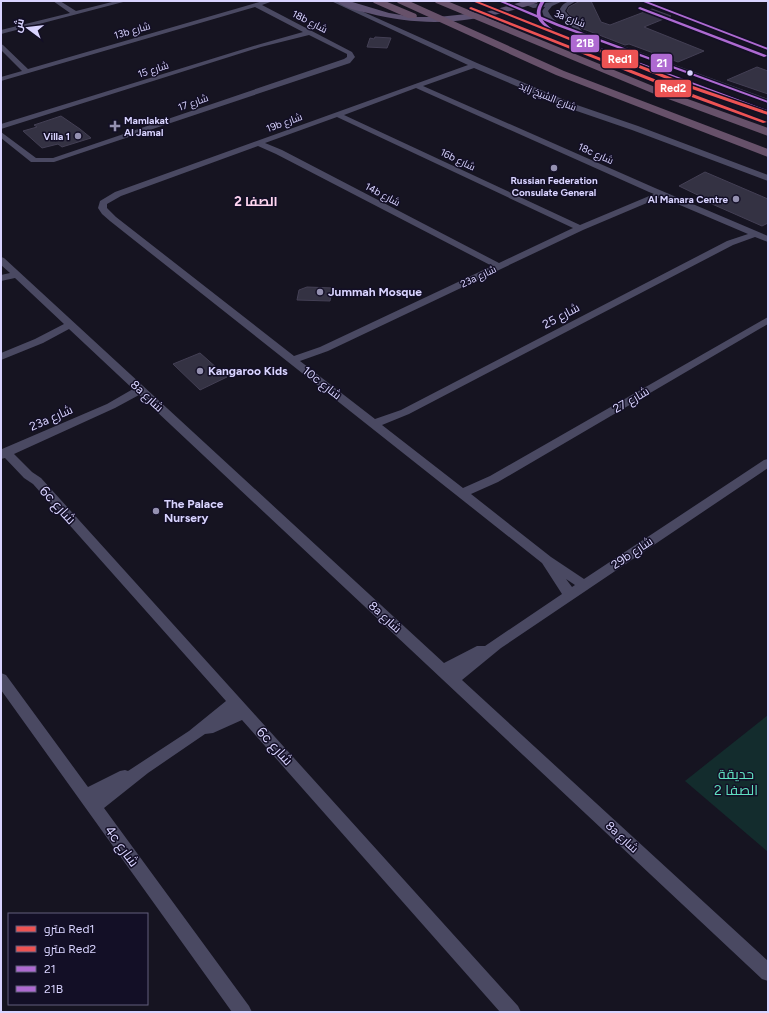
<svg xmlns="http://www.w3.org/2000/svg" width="769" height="1013" font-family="Figtree,Cairo,sans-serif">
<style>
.green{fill:#132c2d}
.building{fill:#343243;stroke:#433f54}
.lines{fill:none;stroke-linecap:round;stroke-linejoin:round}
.minor{fill:#4a4962;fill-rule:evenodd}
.major{fill:#5e5373;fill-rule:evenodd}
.highway{fill:#67516a;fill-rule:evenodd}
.bus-1-casing{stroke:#130f26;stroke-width:3}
.bus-2-casing{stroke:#130f26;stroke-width:3}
.bus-1{fill:#ae6ad1;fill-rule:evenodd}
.bus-2{fill:#ae6ad1;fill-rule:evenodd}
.metro-1-casing{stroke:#130f26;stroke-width:3}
.metro-2-casing{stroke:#130f26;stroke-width:3}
.metro-1{fill:#ed5353;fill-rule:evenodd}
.metro-2{fill:#ed5353;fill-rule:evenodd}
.bus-dot{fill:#d9d4ff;stroke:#130f26;stroke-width:1.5}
.poi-dot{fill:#9591b1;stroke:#130f26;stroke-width:1.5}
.labels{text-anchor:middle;stroke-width:3;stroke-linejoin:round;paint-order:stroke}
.far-street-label{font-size:10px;fill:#d9d4ff;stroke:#130f26}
.far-poi-label{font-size:10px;font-weight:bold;fill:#d9d4ff;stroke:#130f26;text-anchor:end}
.poi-label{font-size:12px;font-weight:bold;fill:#d9d4ff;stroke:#130f26;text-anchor:start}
.street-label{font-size:12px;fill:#d9d4ff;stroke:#130f26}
.far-district-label{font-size:13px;font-weight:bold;fill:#ffd6f0;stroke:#130f26}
.near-street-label{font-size:14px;fill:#d9d4ff;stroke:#130f26}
.near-park-label{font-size:14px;fill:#5fe0c0;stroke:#130f26}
.line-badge{stroke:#130f26;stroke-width:1.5}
.badge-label{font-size:11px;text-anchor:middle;font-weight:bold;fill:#fff}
</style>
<rect width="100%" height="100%" fill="#161421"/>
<!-- green -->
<path class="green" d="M768,715V852L685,781Z"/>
<!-- building -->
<path class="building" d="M580,1H591L601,22L610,25L652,9L671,16L644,27L704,51L678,62L629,44L625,45L581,28L567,11L569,7Z
M375,37L391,38L387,48L367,47L370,38L374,39Z
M757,67L768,71V94L727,80Z
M61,116L80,129L91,138L62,147L58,144L42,148L23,131L37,127L34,125Z
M705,172L768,199V223L762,226L703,200L706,199L679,186Z
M307,287L333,288L330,301L297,300L299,290Z
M200,353L227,377L200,390L173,364Z"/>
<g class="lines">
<!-- minor -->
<path class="minor" d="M53,1H60L76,11L116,1H127L1,34V30L70,13Z
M263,1H273L262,5L352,52L355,57L350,63L54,162H31L1,138V132L36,158H53L344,59L347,57V54L309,35L261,47L1,129V124L257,45L303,32L255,7L1,81V77L22,71L1,50V44L3,45L28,69Z
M331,1H339L477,63L574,104L638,126L768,175V181L632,130L568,108L474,68L423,86L655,188L768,236V242L755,237L733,245L409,414L382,425L463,488L490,476L768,317V324L498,482L471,494L551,557L584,579L764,460L768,459V468L501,648L462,680L768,961V981L762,979L139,395L115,408L14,454L32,472L41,478L518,1006L521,1012H500L242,720L213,733L205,734L148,773L104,808L249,1006L252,1012H232L1,690V673L6,675L88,787L120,771L125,770L128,771L189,731L226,701L33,484L24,478L5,458L1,459L2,449L107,404L133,389L69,329L43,343L1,360V353L35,339L64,324L15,278L1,281V275L10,273L1,265V257L4,258L444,663L477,646H485L562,594L542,563L110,221L102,214L98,208L100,201L115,192L468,65ZM416,88L649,192L654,194L580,225L344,115ZM337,117L573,228L499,263L282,150L265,143ZM258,146L276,154L492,266L320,347L294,356L116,217L107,208V204L121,196ZM661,197L748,234L727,241L401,410L375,419L300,361L328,351L583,230ZM566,579L575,585L572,587Z
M497,1H506L544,17L542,11L545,7L533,8L517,1H526L534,4L563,1L552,6L548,11C553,22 563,25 573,28L559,11C563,2 567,1 576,1L568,6L565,11L582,31L768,99V104L556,26Z"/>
<!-- major -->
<path class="major" d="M337,1H349L389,13L413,17H438L486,12L525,1H538L537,3C477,22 430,29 368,13C359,11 343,8 337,1Z"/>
<!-- highway -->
<path class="highway" d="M372,1H385L416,14L417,16L416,18H408L374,3Z
M396,1H409L564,71L768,149V157L556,75L398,3Z
M434,1H447L660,89L768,128V136L652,93L436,3Z"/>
<!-- bus-1 casing -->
<g class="bus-1-casing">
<path id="bus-1" d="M498,1H503L559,24L768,101V103L557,26Z
M641,1H646L768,48V50Z"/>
</g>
<!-- bus-2 casing -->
<g class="bus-2-casing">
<path id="bus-2" d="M541,1H545C535,16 543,22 555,31L767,110L764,111L553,33C540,23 531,17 541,1Z
M640,7L766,55L767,56L764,57L639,9L638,8Z"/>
</g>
<!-- bus-1 -->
<use href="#bus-1" class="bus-1"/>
<!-- bus-2 -->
<use href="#bus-2" class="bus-2"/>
<!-- metro-1 casing -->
<g class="metro-1-casing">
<path id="metro-1" d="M472,1H477L693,86L768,112V115L689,88Z"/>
</g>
<!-- metro-2 casing -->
<g class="metro-2-casing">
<path id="metro-2" d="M471,7L690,93L767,122L763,123L686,95L470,9L469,8Z"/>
</g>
<!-- metro-1 -->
<use href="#metro-1" class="metro-1"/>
<!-- metro-2 -->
<use href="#metro-2" class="metro-2"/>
</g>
<!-- markers -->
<circle class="bus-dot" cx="690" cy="73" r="3.5"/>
<g class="poi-dot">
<path d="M113 120h4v4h4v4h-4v4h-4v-4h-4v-4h4z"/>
<circle cx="78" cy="136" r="4"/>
<circle cx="554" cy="168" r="4"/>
<circle cx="736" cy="199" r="4"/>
<circle cx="320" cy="292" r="4"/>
<circle cx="200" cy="371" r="4"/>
<circle cx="156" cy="511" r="4"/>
</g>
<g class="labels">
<!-- far-street labels -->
<g class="far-street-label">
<text transform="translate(570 18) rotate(21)" y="4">3a شارع</text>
<text transform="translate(310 21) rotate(27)" y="4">18b شارع</text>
<text transform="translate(132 30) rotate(-16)" y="4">13b شارع</text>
<text transform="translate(153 69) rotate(-18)" y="4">شارع 15</text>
<text transform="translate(548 96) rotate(22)" y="4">شارع الشيخ زايد</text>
<text transform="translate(193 102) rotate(-19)" y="4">شارع 17</text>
<text transform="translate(284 122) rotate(-20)" y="4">19b شارع</text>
<text transform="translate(596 153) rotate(24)" y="4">18c شارع</text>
<text transform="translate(458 159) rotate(26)" y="4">16b شارع</text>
<text transform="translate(383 194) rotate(28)" y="4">14b شارع</text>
<text transform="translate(478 276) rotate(-25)" y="4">23a شارع</text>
</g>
<!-- far-poi labels -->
<g class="far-poi-label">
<text x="124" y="124" text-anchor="start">Mamlakat<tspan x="124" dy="12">Al Jamal</tspan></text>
<text x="70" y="140">Villa 1</text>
<text x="554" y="184" text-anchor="middle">Russian Federation<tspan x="554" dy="12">Consulate General</tspan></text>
<text x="728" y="203">Al Manara Centre</text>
</g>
<!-- poi labels -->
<g class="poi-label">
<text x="328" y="296">Jummah Mosque</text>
<text x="208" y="375">Kangaroo Kids</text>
<text x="164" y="508">The Palace<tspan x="164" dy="14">Nursery</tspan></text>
</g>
<!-- street labels -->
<g class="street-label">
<text transform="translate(561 316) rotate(-28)" y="4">شارع 25</text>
<text transform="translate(322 383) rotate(38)" y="4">10c شارع</text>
<text transform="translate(147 396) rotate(43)" y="4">8a شارع</text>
<text transform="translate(631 400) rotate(-30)" y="4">شارع 27</text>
<text transform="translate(51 418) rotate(-24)" y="4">23a شارع</text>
<text transform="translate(632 553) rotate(-34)" y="4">29b شارع</text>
<text transform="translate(385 617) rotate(43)" y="4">8a شارع</text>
<text transform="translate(622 837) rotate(43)" y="4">8a شارع</text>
</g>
<!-- far-district labels -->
<g class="far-district-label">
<text x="256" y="206">الصفا 2</text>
</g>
<!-- near-street labels -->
<g class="near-street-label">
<text transform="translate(58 505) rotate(48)" y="5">6c شارع</text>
<text transform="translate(275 746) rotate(48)" y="5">6c شارع</text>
<text transform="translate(122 846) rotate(54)" y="5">4c شارع</text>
</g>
<!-- near-park labels -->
<g class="near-park-label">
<text x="736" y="779">حديقة<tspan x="736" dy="16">الصفا 2</tspan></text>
</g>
</g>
<g class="line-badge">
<rect x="570" y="34" width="30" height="19" rx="4" fill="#ae6ad1"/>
<rect x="601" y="49" width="38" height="20" rx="4" fill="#ed5353"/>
<rect x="650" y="53" width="23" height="20" rx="4" fill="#ae6ad1"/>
<rect x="654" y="79" width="38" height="19" rx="4" fill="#ed5353"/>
</g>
<g class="badge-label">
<text x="585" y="47">21B</text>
<text x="620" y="63">Red1</text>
<text x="662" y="67">21</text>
<text x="673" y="92">Red2</text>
</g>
<!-- border -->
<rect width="769" height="1013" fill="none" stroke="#d9d4ff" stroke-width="4"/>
<!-- legend -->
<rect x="8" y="913" width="140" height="92" fill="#130f26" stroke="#625e7d"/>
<rect x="16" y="926" width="20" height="6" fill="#ed5353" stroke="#625e7d"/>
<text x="44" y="933" font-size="12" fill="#d9d4ff">مترو Red1</text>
<rect x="16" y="946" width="20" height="6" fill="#ed5353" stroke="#625e7d"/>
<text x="44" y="953" font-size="12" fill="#d9d4ff">مترو Red2</text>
<rect x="16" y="966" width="20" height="6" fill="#ae6ad1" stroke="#625e7d"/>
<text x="44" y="973" font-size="12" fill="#d9d4ff">21</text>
<rect x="16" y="986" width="20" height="6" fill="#ae6ad1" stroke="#625e7d"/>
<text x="44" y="993" font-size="12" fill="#d9d4ff">21B</text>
<!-- north arrow -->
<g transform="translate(28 28) rotate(285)" stroke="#130f26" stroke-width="3" paint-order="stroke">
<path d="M0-3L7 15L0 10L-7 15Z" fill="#d9d4ff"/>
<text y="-6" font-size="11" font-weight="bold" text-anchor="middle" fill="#d9d4ff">ش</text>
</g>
</svg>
